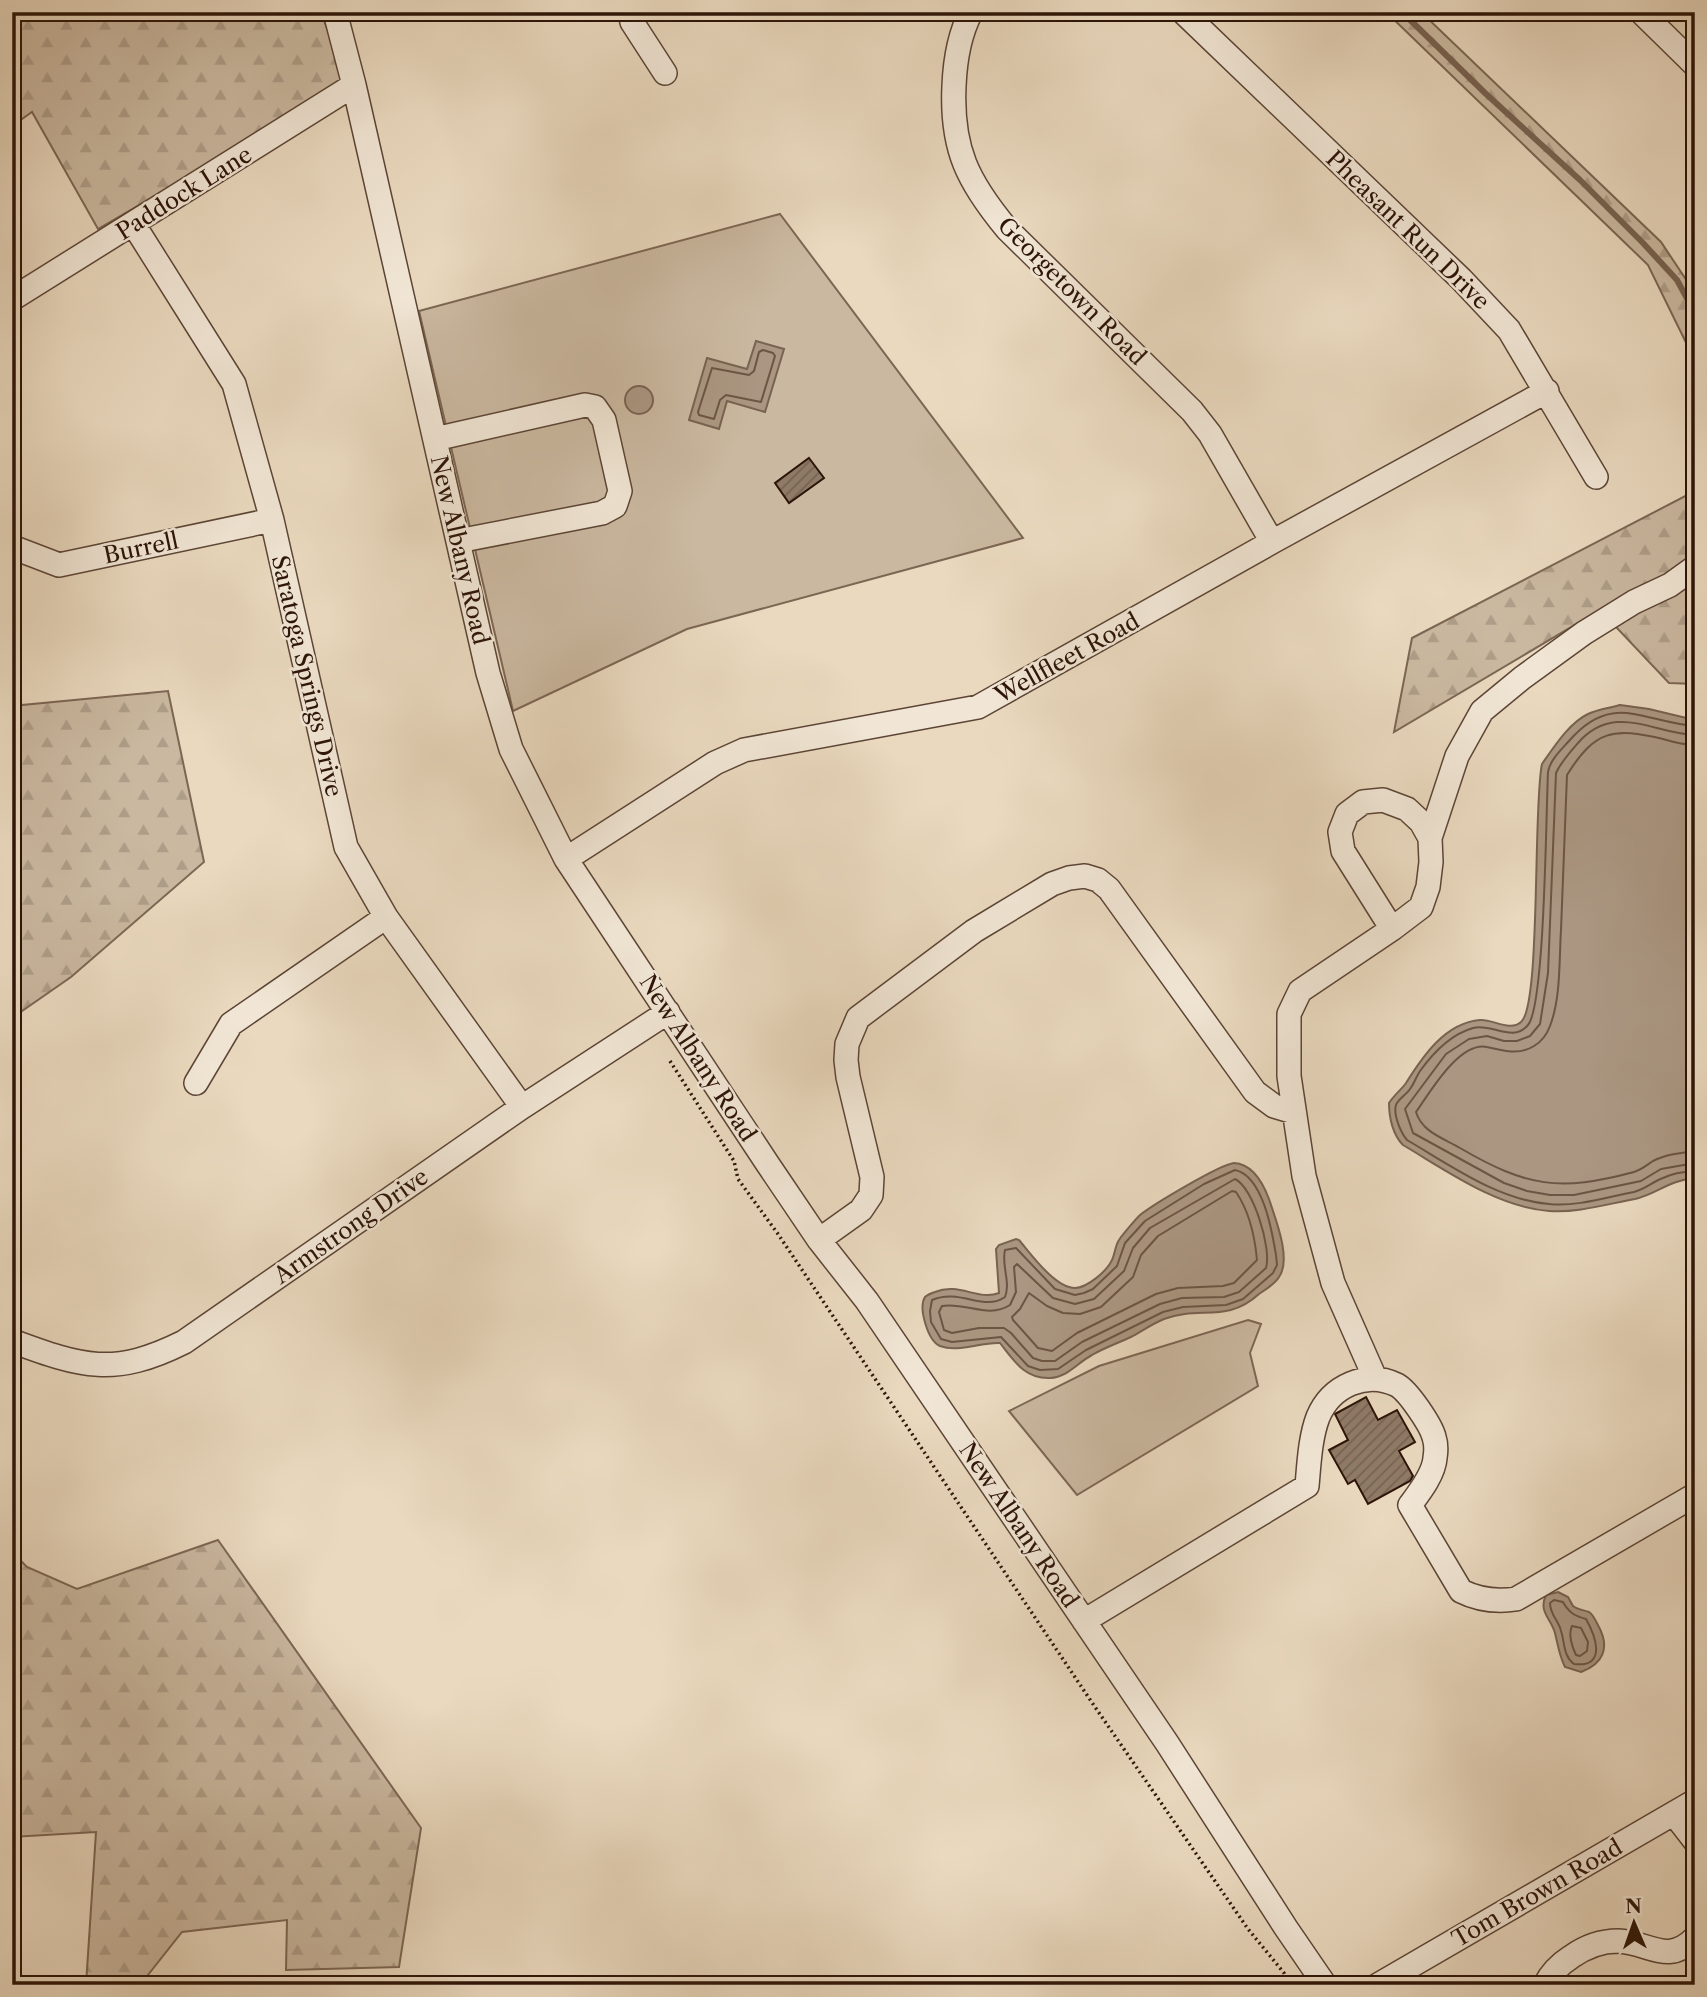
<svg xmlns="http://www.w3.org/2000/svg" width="1707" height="1997" font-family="'Libre Caslon Text',serif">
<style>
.green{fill:#cab8a0;stroke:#7c6654;stroke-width:2}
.forest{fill:url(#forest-firs);stroke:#7c6654;stroke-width:2}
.water{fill:#aa9681;stroke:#786251;stroke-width:2}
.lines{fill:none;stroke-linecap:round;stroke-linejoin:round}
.shore{stroke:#6c5544;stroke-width:2}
.stream{stroke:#786251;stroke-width:6}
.building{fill:url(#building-hatch);stroke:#2d1408;stroke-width:2}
.minor-casing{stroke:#5c4536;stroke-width:26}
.path{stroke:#2d1408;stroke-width:3.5;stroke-dasharray:2 3.5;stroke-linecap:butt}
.minor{stroke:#f1e6d5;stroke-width:23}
.labels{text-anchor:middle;stroke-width:5;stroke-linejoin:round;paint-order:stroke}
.street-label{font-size:23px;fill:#2d1408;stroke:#f1e6d5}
</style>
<defs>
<pattern id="forest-firs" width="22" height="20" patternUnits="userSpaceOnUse" patternTransform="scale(1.75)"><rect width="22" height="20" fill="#cab8a0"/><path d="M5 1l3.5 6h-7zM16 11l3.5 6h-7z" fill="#ae9d88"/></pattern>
<pattern id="building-hatch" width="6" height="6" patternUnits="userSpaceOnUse" patternTransform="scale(1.75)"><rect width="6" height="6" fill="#8f7a67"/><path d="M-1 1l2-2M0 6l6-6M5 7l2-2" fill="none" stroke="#756353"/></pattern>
</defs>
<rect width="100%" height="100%" fill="#ead9bf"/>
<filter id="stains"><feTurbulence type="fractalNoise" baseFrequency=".00286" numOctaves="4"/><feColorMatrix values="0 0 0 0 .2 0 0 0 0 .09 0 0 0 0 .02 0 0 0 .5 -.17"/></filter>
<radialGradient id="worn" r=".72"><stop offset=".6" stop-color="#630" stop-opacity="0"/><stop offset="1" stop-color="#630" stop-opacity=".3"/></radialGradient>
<!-- green -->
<path class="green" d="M780,214L1023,538L687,629L513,711L419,311Z
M1248,1320L1261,1324L1250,1353L1258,1386L1077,1495L1009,1411L1099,1366Z"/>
<!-- forest -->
<path class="forest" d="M12,12H321L347,84L98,229L32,112L12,126Z
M1386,12H1421L1661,242L1695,293V361L1648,265Z
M1695,491V684L1669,683L1600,610L1394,732L1412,638Z
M168,691L204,862L71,977L12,1018V706Z
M218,1540L421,1828L399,1967L286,1970L287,1920L182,1932L140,1985H86L96,1832L12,1837V1552L27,1567L77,1589Z"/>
<!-- water -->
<path class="water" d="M756,341L784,349L765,412L727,401L719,429L689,420L707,358L747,369Z
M625 400a14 14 0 1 1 28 0a14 14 0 1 1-28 0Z
M1620,705L1649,709L1695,720V1178C1669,1180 1657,1194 1635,1199C1607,1204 1578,1213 1549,1211C1497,1207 1447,1171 1403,1145C1393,1135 1389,1118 1389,1103C1394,1095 1401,1090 1406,1083C1423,1056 1445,1023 1480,1020C1493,1019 1510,1032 1521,1022C1541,1006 1533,803 1542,764C1554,747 1569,723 1588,714C1598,709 1610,708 1620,705Z
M1234,1163C1253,1164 1263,1183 1269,1199C1275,1218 1292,1259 1279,1277C1275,1284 1266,1289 1259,1294C1226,1324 1200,1305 1164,1319C1152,1324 1142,1331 1131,1337C1118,1343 1104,1348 1092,1355C1077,1363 1068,1377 1050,1378C1025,1379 1014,1361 1000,1343C980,1342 958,1353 940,1346C928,1341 918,1308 925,1297C927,1295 932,1293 935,1292C959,1282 978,1301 999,1293L996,1249L999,1245L1016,1239L1019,1240C1031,1254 1055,1288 1075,1288C1087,1288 1107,1271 1112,1260C1115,1254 1115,1246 1119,1240C1122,1235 1136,1219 1140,1215C1154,1204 1219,1165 1234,1163Z
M1558,1592L1568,1597L1573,1606C1578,1610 1584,1610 1589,1612C1594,1615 1596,1622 1599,1627C1610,1648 1603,1664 1581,1672L1565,1667C1559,1655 1558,1645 1555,1633C1551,1618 1538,1612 1546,1595Z"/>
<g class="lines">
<!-- shore -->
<path class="shore" d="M763,350L773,353L775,356L761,402L726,395L720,400L714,419L699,415L698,412L712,368L749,375L754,371L759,352Z
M1695,726C1643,722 1612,691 1569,741C1561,750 1550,760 1548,772C1546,811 1545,1005 1528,1025C1513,1043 1492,1023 1473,1028C1452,1034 1433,1053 1420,1071C1416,1077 1414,1084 1410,1089C1406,1095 1398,1099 1396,1105C1393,1115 1401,1133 1407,1140C1450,1165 1498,1200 1549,1204C1577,1207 1607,1197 1634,1192C1646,1189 1652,1182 1663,1178C1672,1174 1685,1171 1695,1172
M1695,735C1652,733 1614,702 1578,743C1570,752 1561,762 1556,773L1548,973L1540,1024L1530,1036L1517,1041H1504L1487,1036L1469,1039L1446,1054L1405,1109L1413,1133L1504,1183L1527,1191L1550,1195H1574L1641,1181L1661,1169L1695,1163
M1695,745C1684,745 1673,742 1663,739C1613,727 1595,730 1567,775C1565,827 1563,879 1561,930C1559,961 1561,997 1550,1026C1547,1034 1541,1042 1534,1046C1518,1056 1503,1050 1487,1047C1459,1041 1429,1094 1416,1112C1422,1132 1443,1138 1460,1148C1527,1187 1559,1192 1634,1172C1641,1170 1647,1165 1653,1161C1664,1155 1682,1152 1695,1152
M1235,1170C1263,1176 1272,1231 1276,1255L1277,1265L1273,1273L1243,1299L1226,1305L1183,1307L1163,1312L1086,1350L1058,1369L1040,1370L1028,1366L1001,1337L952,1342L941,1339L931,1322L930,1311L932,1300C960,1288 984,1312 1005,1297C1011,1282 1001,1265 1005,1250L1016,1248L1055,1289L1075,1295L1084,1293L1093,1289L1117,1266L1125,1243L1145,1221L1204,1184Z
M1235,1179C1253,1187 1272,1249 1266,1268L1239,1292L1224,1297L1182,1298L1160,1304L1082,1342L1055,1361H1042L1033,1358L1011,1333L1004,1328H979L952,1333L944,1330L939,1312L942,1306C966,1302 988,1319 1010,1305L1016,1292L1014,1267L1017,1264L1053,1298L1075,1304L1094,1299L1124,1271L1133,1248L1150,1228Z
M1232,1191L1236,1192C1249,1211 1255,1238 1257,1260L1234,1283L1223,1286L1178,1288L1156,1294L1077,1333L1052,1351L1038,1348L1013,1320L1012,1317L1020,1309L1029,1293L1047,1306L1063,1313L1080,1314L1101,1307L1133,1277L1141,1255L1158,1236Z
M1554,1600L1563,1602C1569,1613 1575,1616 1586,1619C1595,1635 1608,1668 1574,1664C1563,1656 1565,1643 1561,1631C1559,1621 1550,1615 1550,1603Z
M1572,1626L1581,1628L1588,1642L1587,1651L1580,1656L1576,1655C1572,1647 1568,1634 1572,1626Z"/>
<!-- stream -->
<path class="stream" d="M1402,12L1485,93L1580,180L1643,243L1677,280L1695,313"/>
</g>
<!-- building -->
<path class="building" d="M809,458L824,478L789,503L775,483Z
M1366,1397L1378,1420L1397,1410L1415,1442L1399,1451L1413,1476L1410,1481L1368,1504L1355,1480L1348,1484L1329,1450L1348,1440L1335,1414Z"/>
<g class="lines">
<!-- minor casing -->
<g class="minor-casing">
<path id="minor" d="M335,12L354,85L488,673L511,749L566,859L767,1163L819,1240L867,1301L1167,1743L1286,1928L1325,1985
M630,12L632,22L665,73
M971,12C959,35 955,61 954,86C951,149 968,182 1007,229L1192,411L1210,434L1272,542
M1183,12L1461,279L1509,330L1596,477
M1641,12L1695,65
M134,225L234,384L272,520L346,847L386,917L522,1107
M12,299L354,85
M435,439L585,405L595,407L604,420L620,491L615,506L602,513L458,541
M12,547L59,565L272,520
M1430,838L1457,756L1482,711L1522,678L1584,633L1634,602L1670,585L1695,567
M566,859L715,763L744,750L978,707L1272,542L1547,391
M196,1083L231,1024L386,917
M819,1240L861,1210L871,1195L872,1177L848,1077L846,1060L847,1044L858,1018L974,931L1052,884L1069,878L1085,876L1098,880L1109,889L1255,1092L1274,1106L1294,1112
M12,1341C82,1367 114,1377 184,1342L522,1107L668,1012
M1375,1378L1333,1283L1304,1176L1289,1076V1014L1300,991L1392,929L1421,907L1428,887L1431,862L1430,838L1421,822L1407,809L1383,800L1363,802L1347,814L1340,832L1343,851L1392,929
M1084,1621L1307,1486C1309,1464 1310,1438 1318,1417C1331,1386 1366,1370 1397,1385C1408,1391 1431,1425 1434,1437C1436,1443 1436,1452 1435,1458C1434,1474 1419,1493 1410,1505L1461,1591C1479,1600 1496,1602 1516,1599L1695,1495
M1674,1814L1695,1841
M1378,1985L1695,1801
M1545,1985C1551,1973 1560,1964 1571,1957C1585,1947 1601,1941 1618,1941C1649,1942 1667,1966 1695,1938"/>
</g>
<!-- path -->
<path class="path" d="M670,1061L734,1161L738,1179L778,1234L1095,1707L1248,1929L1284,1973L1288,1985"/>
<!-- minor -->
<use href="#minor" class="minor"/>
</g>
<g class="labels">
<!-- street labels -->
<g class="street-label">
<text transform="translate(184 193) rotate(-32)" y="8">Paddock Lane</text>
<text transform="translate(1408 230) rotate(44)" y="8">Pheasant Run Drive</text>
<text transform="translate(1072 291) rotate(45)" y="8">Georgetown Road</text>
<text transform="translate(141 548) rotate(-12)" y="8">Burrell</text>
<text transform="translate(460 550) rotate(77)" y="8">New Albany Road</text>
<text transform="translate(1067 658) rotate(-29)" y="8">Wellfleet Road</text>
<text transform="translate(307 676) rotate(77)" y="8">Saratoga Springs Drive</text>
<text transform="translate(698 1058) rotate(57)" y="8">New Albany Road</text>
<text transform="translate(351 1226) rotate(-35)" y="8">Armstrong Drive</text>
<text transform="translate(1019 1525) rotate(56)" y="8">New Albany Road</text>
<text transform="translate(1537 1893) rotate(-30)" y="8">Tom Brown Road</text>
</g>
</g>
<!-- margin -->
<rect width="1707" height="1997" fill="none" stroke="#ead9bf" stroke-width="42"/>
<rect x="14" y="14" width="1679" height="1969" fill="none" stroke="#2d1408" stroke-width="3.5"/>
<rect x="21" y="21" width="1665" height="1955" fill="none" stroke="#2d1408" stroke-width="2"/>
<!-- north arrow -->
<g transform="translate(1634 1923) rotate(358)" stroke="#f1e6d5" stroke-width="5" paint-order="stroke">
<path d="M0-5L12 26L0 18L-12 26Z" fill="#2d1408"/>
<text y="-10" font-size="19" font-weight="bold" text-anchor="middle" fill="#2d1408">N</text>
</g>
<rect width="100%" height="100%" filter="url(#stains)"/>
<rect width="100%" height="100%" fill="url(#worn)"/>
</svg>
